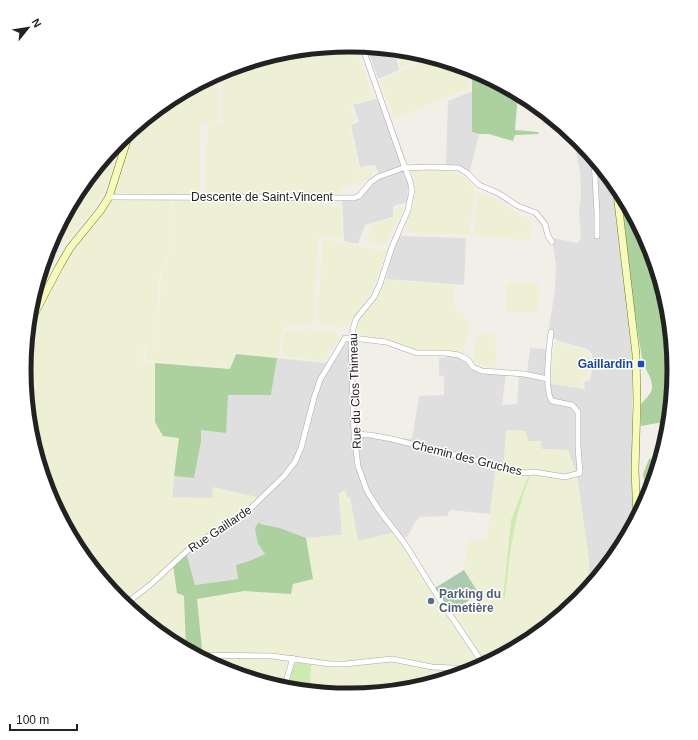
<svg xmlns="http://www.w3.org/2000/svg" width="698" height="740" font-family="Helvetica,sans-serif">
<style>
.residential{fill:#e0dfdf}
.farmland{fill:#eef0d5}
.grass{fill:#cdebb0}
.forest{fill:#add19e}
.cemetery{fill:#aacbaf}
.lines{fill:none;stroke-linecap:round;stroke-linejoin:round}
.street-casing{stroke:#a9a9a9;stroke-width:6}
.secondary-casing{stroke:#707d05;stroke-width:8}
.street{stroke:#fff;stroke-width:5}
.secondary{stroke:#f7fabf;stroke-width:7}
.transit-dot{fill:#1a4fb4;stroke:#fff;stroke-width:1.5}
.service-dot{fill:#5c6f8a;stroke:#fff;stroke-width:1.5}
.labels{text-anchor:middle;stroke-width:3;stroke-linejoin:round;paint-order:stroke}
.street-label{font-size:12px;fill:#222;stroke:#fff}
.transit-label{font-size:12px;font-weight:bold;fill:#164399;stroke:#fff;text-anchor:end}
.service-label{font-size:12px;font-weight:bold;fill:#4e5e75;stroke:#fff;text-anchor:start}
.rim{fill:none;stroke:#222;stroke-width:5}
</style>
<rect width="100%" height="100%" fill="#f2efe9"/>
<!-- residential -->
<path class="residential" d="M367,47L395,50L399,70L378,79Z
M473,91L472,132L479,134L470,171L446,165L448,101Z
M383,97L409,169L407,202L393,206V217L365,225L358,244L344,241L342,199L360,198L378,173L375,165L360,167L351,125L359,122L353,105Z
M543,110L563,127L558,125L543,124Z
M568,132L579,140L612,181L632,346V451L634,522L619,551L588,589L589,560L577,475L568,450L541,449L503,468H496L490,514L450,510L447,516L420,517L414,524L407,537H399L392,533L358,541L350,498L347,497L345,491L339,494L342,535L306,538L280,528L260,524L258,544L265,554L249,561L236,565L238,579L195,585L186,552L222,528L213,487L212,498H172L174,476L194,478L201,442V430L228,395H271L277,358L326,363L349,341L355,435L412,439L419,396L444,395V377L439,375V358L463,355L473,368L506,373L502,405L517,404L519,373H527L530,348L548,349V383L585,389L584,382L590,380L593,366L592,354L587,349L559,341L548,335L555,289L556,265L552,238L578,243L581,237L579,212L581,197L580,172L576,151Z
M400,236L466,238L464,285L386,279L392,253Z"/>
<!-- farmland -->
<path class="farmland" d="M349,45L355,46L374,98L351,104L356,122L349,125L359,170L373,167L371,177L362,182L340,188L339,194L205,195L206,155L208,125L221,124L223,71L286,51Z
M401,50L413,51L428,56L400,68L399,59L402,55Z
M433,57L467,68L468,89L395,118L379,81Z
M219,73L217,123L200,124V194L171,196L169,253L159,274L158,344L144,345L143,362L155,363V422L179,437L172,497L212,498L213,487L257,497L252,505L222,528L186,552L184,596L186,649L202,648L197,599L244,591L291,594L293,584L313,579L306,538L342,535L339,493L345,490L347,497L350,498L358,541L392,533L399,537L450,612L479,594L464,570L469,539L486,540L496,468H503L506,430L526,431L528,441H541L542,449L568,450L577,475L589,560L588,589L579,600L529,640L473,670L412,689L349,695L310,691L311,665L285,689L224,670L168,640L119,600L79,550L49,494L30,433L24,370L30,306L35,290H43L64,251L98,208L111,182L126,134L169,100Z
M116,144L120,145L113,170L105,189L95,207L65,243L51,242L79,189Z
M433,169L453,172L464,177L475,189L470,235L405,232L407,222L414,203L415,193L411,170Z
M478,193L493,198L532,222L530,240L473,236Z
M311,200L312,204L341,207L342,238L318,236L313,323L282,327L279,356L278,357L235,353L230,368L146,361L147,346L158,345L161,275L170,253L172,201Z
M403,207L386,245L366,241L373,224L394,218V209Z
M323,239L387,251L374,288L346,329L317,323Z
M48,247L61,249L48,273L50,274L45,284L37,285Z
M386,280L454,285L455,306L470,323L464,354L452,352L421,351L387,339L354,333L360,320L375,301Z
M507,283H540L538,313L506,312Z
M309,329L336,331L339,338L325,361L282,357L284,332Z
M478,332L495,334L497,368L481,365L473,361L474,349Z
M554,341L586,350L589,355L590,366L587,378H580V388L551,384Z"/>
<!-- grass -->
<path class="grass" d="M530,476C514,515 509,556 505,598L503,599L511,520L528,477Z
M298,662L311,665L310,691L286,689L293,665Z"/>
<!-- forest -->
<path class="forest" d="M472,69L518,94L515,130L538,132L539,134L515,135L513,141L489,134H479L472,132Z
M621,192L649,246L668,307L674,370L669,421L641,426V404C645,399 653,393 652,386C652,376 643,368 642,358C632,303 627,247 621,192Z
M236,354L277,358L271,395H228L226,433L201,430V442L194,478L174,476L179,438L163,436L155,422V363L230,369Z
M661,456L652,485H645L643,474L649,459Z
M259,522L260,524L280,528L306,538L313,579L293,584L291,594L244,591L197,599L202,649H186L184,596L177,593L173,565L186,552L195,585L238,579L236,565L249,561L265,554L258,544L255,528Z"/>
<!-- cemetery -->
<path class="cemetery" d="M464,570L479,594L450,612L435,588Z"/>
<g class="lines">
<!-- street casing -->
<g class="street-casing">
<path id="street" d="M362,46L402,160L410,181L412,190L408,210L392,247L380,284L374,297L356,319L353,329L351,344L354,434L358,466L367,491L379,510L405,544L438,597L484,665
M594,159L597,213V236
M109,197L354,198L359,196L371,182L378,177L403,168L429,167L459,168L467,173L479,185L498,193L518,206L536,213L545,224L548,236L552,242
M354,434L370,435L392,439L525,473L534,472L565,477L580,473L578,447V412L572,405L552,401C544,391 549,346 551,332
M125,604L149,586L189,549L250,509L284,476L295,462L301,448L314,398L320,380L345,338L350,339L353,338L386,342L417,353H445L459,355L468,360L473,367L482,371L524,374L548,379
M196,655L272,656L330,664H345L392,659L432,667L476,669
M284,688L293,658"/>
</g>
<!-- secondary casing -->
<g class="secondary-casing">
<path id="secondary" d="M616,185L636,354L637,403L635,470L637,517
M29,324L59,267L70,248L100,211L109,197L130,131"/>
</g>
<!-- street -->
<use href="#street" class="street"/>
<!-- secondary -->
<use href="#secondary" class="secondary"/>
</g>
<!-- markers -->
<rect class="transit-dot" x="637" y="360" width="8" height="8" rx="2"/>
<circle class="service-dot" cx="431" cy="601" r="4"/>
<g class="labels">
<!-- street labels -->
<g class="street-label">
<text x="262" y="201">Descente de Saint-Vincent</text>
<text transform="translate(355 391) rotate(-92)" y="4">Rue du Clos Thimeau</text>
<text transform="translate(467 458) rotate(14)" y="4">Chemin des Gruches</text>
<text transform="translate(220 529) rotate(-34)" y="4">Rue Gaillarde</text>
</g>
<!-- transit labels -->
<g class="transit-label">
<text x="633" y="368">Gaillardin</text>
</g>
<!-- service labels -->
<g class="service-label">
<text x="439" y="598">Parking du<tspan x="439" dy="14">Cimetière</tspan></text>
</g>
</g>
<!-- crop -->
<path d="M0 0H698V740H0ZM31 370a318 318 0 1 1 636 0a318 318 0 1 1-636 0Z" fill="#fff" fill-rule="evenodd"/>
<path class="rim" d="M31 370a318 318 0 1 1 636 0a318 318 0 1 1-636 0Z"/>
<!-- north arrow -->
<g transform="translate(28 28) rotate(60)" stroke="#ffffff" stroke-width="3" paint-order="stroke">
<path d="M0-3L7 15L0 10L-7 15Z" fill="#222222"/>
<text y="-6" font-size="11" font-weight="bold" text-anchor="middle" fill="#222222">N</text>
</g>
<!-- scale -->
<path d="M10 724v6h67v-6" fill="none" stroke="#222222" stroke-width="2"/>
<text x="16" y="724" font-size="12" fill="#222222" stroke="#ffffff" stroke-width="3" paint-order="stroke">100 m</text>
</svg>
